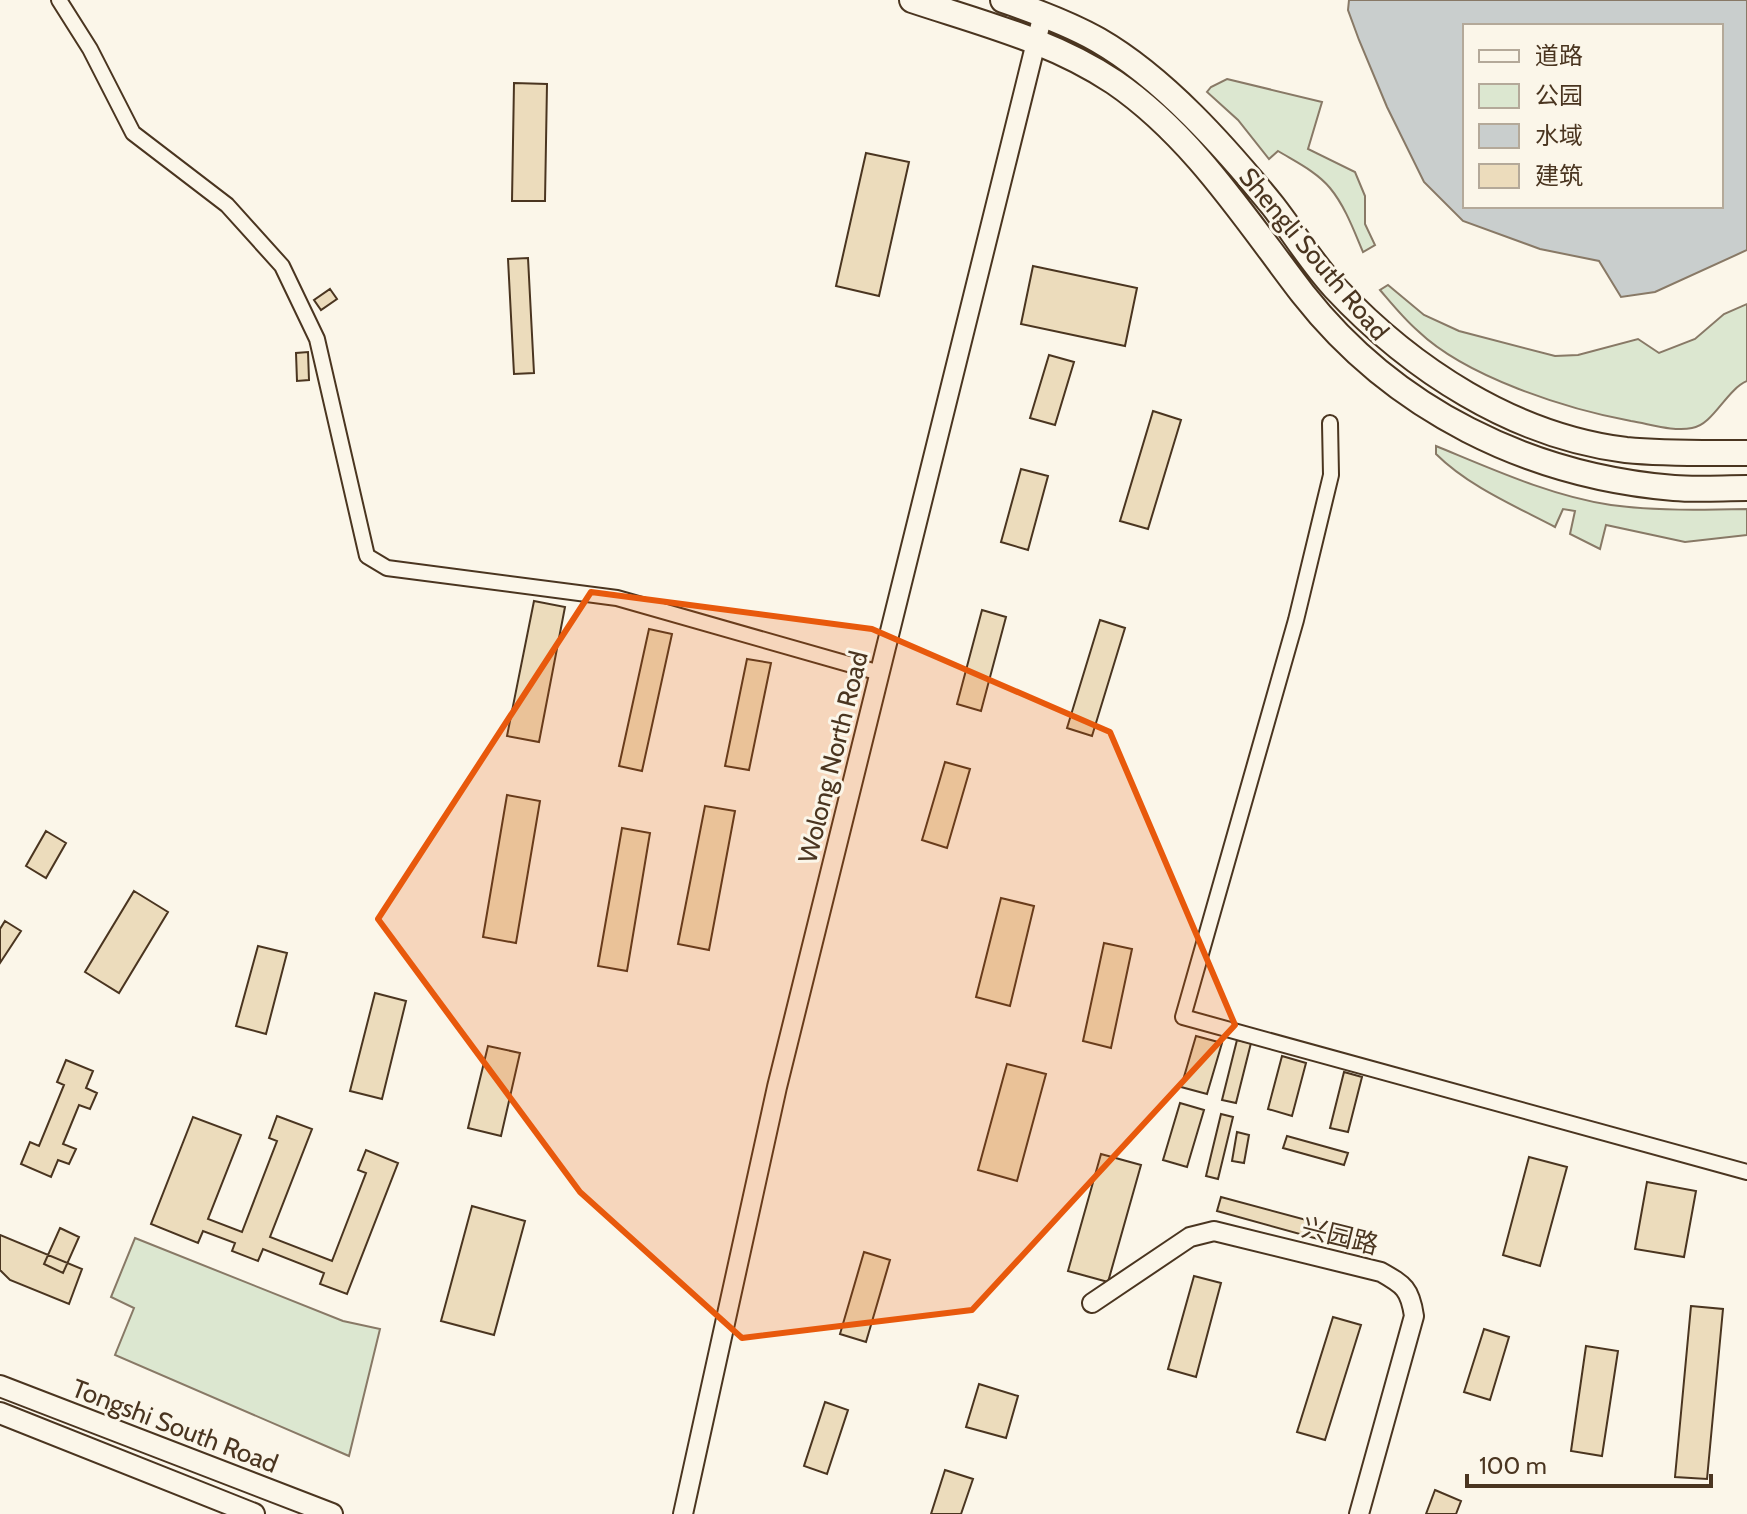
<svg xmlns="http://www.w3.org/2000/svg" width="1747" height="1514" font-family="Cabin,'Noto Sans SC',sans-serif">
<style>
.green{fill:#dce7d0;stroke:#887966;stroke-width:2}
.water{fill:#c9cecd;stroke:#887966;stroke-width:2;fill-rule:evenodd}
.building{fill:#ecdcbc;stroke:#4a3520;stroke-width:2}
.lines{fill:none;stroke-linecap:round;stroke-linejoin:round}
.minor-casing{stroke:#4a3520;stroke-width:18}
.tertiary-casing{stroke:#4a3520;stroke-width:22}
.secondary-casing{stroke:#4a3520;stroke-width:24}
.primary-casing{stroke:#4a3520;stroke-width:28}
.minor{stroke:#fbf6e9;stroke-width:14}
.tertiary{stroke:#fbf6e9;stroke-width:18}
.secondary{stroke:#fbf6e9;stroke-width:20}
.primary{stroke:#fbf6e9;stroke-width:24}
.marked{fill:#e8590c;fill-opacity:0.2;stroke:#e8590c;stroke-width:6;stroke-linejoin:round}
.labels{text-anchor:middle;stroke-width:6;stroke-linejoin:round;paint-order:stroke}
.street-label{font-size:26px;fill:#4a3520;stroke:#fbf6e9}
</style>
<rect width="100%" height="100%" fill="#fbf6e9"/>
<!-- green -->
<path class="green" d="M1227,79L1322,102L1308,149L1355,172L1365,196V224L1375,245L1363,252C1354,231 1345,206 1330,188C1317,172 1296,162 1278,151L1269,159L1238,120L1207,92L1211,87Z
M1388,285L1424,315L1459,331L1555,356L1578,355L1638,339L1659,353L1695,339L1724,314L1747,304V381C1726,390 1713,425 1692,428C1674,432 1650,424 1631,421C1566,409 1466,377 1418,331C1404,319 1392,304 1380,290Z
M1436,446C1492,469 1551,496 1611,505C1656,511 1702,510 1747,509V535L1685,542L1606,525L1600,549L1570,534L1575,511L1563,509L1555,527C1515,506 1468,486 1436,454Z
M135,1238L343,1321L380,1329L349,1456L115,1355L134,1308L111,1297Z"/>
<!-- water -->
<path class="water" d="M1349,0H1747V250L1655,292L1621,297L1599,261L1540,249L1463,221L1424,182L1387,107L1359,40L1348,10ZM1465,26H1721V206H1465Z"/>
<!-- building -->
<path class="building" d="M514,83L547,84L545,201H512Z
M866,153L909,162L879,296L836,286Z
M528,258L534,373L514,374L508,259Z
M1033,266L1137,288L1125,346L1021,324Z
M330,289L337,299L321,310L314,300Z
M308,352L309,380L297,381L296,353Z
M1049,355L1074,362L1055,425L1030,418Z
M1153,411L1181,420L1148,529L1120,521Z
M1021,469L1048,476L1028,550L1001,542Z
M534,601L565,607L539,742L507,736Z
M982,610L1006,617L981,711L957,704Z
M1100,620L1125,628L1092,736L1067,728Z
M649,629L672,634L642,771L619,766Z
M747,659L771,663L749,770L725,766Z
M945,762L970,769L947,848L922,840Z
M507,795L540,801L516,943L483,937Z
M705,806L735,811L709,950L678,944Z
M622,828L650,833L627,971L598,966Z
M46,831L66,843L46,878L26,866Z
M134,891L168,912L119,993L85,972Z
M1001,898L1034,906L1010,1006L976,997Z
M5,921L21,931L0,963V929Z
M1104,943L1132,949L1111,1048L1083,1041Z
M258,946L287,953L266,1034L236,1026Z
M375,993L406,1001L382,1099L350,1091Z
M1196,1036L1222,1043L1207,1094L1181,1087Z
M1237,1040L1251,1043L1236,1103L1222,1100Z
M488,1046L520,1053L501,1136L468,1128Z
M1282,1056L1306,1063L1292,1116L1268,1109Z
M66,1060L93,1071L86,1088L97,1093L90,1109L79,1105L63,1144L76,1149L69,1164L58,1160L51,1177L21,1164L30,1142L39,1146L64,1085L57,1082Z
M1007,1064L1046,1074L1017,1181L978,1170Z
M1344,1072L1362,1077L1348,1132L1330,1128Z
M1180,1103L1204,1110L1187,1167L1163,1160Z
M1221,1114L1233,1117L1218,1179L1206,1176Z
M277,1116L312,1129L270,1237L332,1261L366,1173L358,1170L366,1150L398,1163L347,1294L320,1284L324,1273L263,1249L258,1261L232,1251L235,1243L203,1231L198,1243L151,1224L193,1117L241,1135L208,1219L242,1232L277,1141L269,1138Z
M1237,1132L1249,1135L1244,1163L1232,1161Z
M1287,1136L1348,1153L1344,1165L1283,1148Z
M1101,1154L1141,1165L1108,1282L1068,1271Z
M1529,1157L1567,1167L1540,1266L1503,1255Z
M1647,1182L1696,1191L1684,1257L1635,1249Z
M1221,1197L1351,1232L1347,1247L1217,1211Z
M472,1206L525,1221L494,1335L441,1321Z
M60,1228L79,1237L63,1273L44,1264Z
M0,1235L82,1269L69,1304L10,1280L0,1270Z
M864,1252L890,1260L866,1342L840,1334Z
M1194,1276L1221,1283L1196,1377L1168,1369Z
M1691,1306L1723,1309L1707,1479L1675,1477Z
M1333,1317L1361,1325L1325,1440L1297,1432Z
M1484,1329L1509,1337L1490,1400L1464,1392Z
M1586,1346L1618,1351L1602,1456L1571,1451Z
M979,1384L1018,1396L1006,1438L966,1427Z
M825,1402L848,1410L827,1474L804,1466Z
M945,1470L973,1479L961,1514H931Z
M1435,1490L1461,1501L1456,1514H1426Z"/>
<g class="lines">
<!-- minor casing -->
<g class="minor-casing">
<path id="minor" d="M59,0L90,49L133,133L227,205L282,266L317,339L367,556L387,568L617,598L880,673
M1330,423L1331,475L1296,620L1183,1017L1747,1172"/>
</g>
<!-- tertiary casing -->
<g class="tertiary-casing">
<path id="tertiary" d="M1092,1303L1190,1237L1214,1231L1381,1272C1404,1285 1410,1289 1414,1316L1359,1514
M683,1514L777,1087L1043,14"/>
</g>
<!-- secondary casing -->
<g class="secondary-casing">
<path id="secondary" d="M0,1386L332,1514
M0,1413L254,1514"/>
</g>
<!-- primary casing -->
<g class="primary-casing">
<path id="primary" d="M912,0C981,23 1053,41 1114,82C1193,136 1246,220 1303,294C1394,410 1529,476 1674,488C1698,490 1723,488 1747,488
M1003,0C1035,11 1068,23 1098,40C1164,78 1225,147 1273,206C1294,233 1311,262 1335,288C1411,369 1513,436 1626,450C1666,454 1707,453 1747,453"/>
</g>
<!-- minor -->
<use href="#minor" class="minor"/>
<!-- tertiary -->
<use href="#tertiary" class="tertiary"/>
<!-- secondary -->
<use href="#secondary" class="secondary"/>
<!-- primary -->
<use href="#primary" class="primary"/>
</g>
<!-- marked area -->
<path class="marked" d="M591,592L872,629L1110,732L1235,1025L972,1310L742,1338L580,1192L378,919Z"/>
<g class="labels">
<!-- street labels -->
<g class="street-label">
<text transform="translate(1314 254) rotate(50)" y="9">Shengli South Road</text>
<text transform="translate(833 757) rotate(-76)" y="9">Wolong North Road</text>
<text transform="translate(1340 1236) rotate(14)" y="9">兴园路</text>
<text transform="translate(175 1426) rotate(21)" y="9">Tongshi South Road</text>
</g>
</g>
<!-- legend -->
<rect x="1463" y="24" width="260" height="184" fill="#fbf6e9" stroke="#b4a999" stroke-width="2"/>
<rect x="1479" y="50" width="40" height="12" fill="#fbf6e9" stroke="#b4a999" stroke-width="2"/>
<text x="1535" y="64" font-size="24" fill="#4a3520">道路</text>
<rect x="1479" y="84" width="40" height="24" fill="#dce7d0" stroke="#b4a999" stroke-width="2"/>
<text x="1535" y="104" font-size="24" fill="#4a3520">公园</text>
<rect x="1479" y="124" width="40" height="24" fill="#c9cecd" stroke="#b4a999" stroke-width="2"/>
<text x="1535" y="144" font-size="24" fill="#4a3520">水域</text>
<rect x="1479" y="164" width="40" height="24" fill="#ecdcbc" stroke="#b4a999" stroke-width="2"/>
<text x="1535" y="184" font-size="24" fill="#4a3520">建筑</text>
<!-- scale -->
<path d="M1467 1474v12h244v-12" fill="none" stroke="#4a3520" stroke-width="4"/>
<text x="1479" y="1474" font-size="24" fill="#4a3520" stroke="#fbf6e9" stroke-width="6" paint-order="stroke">100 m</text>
</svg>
